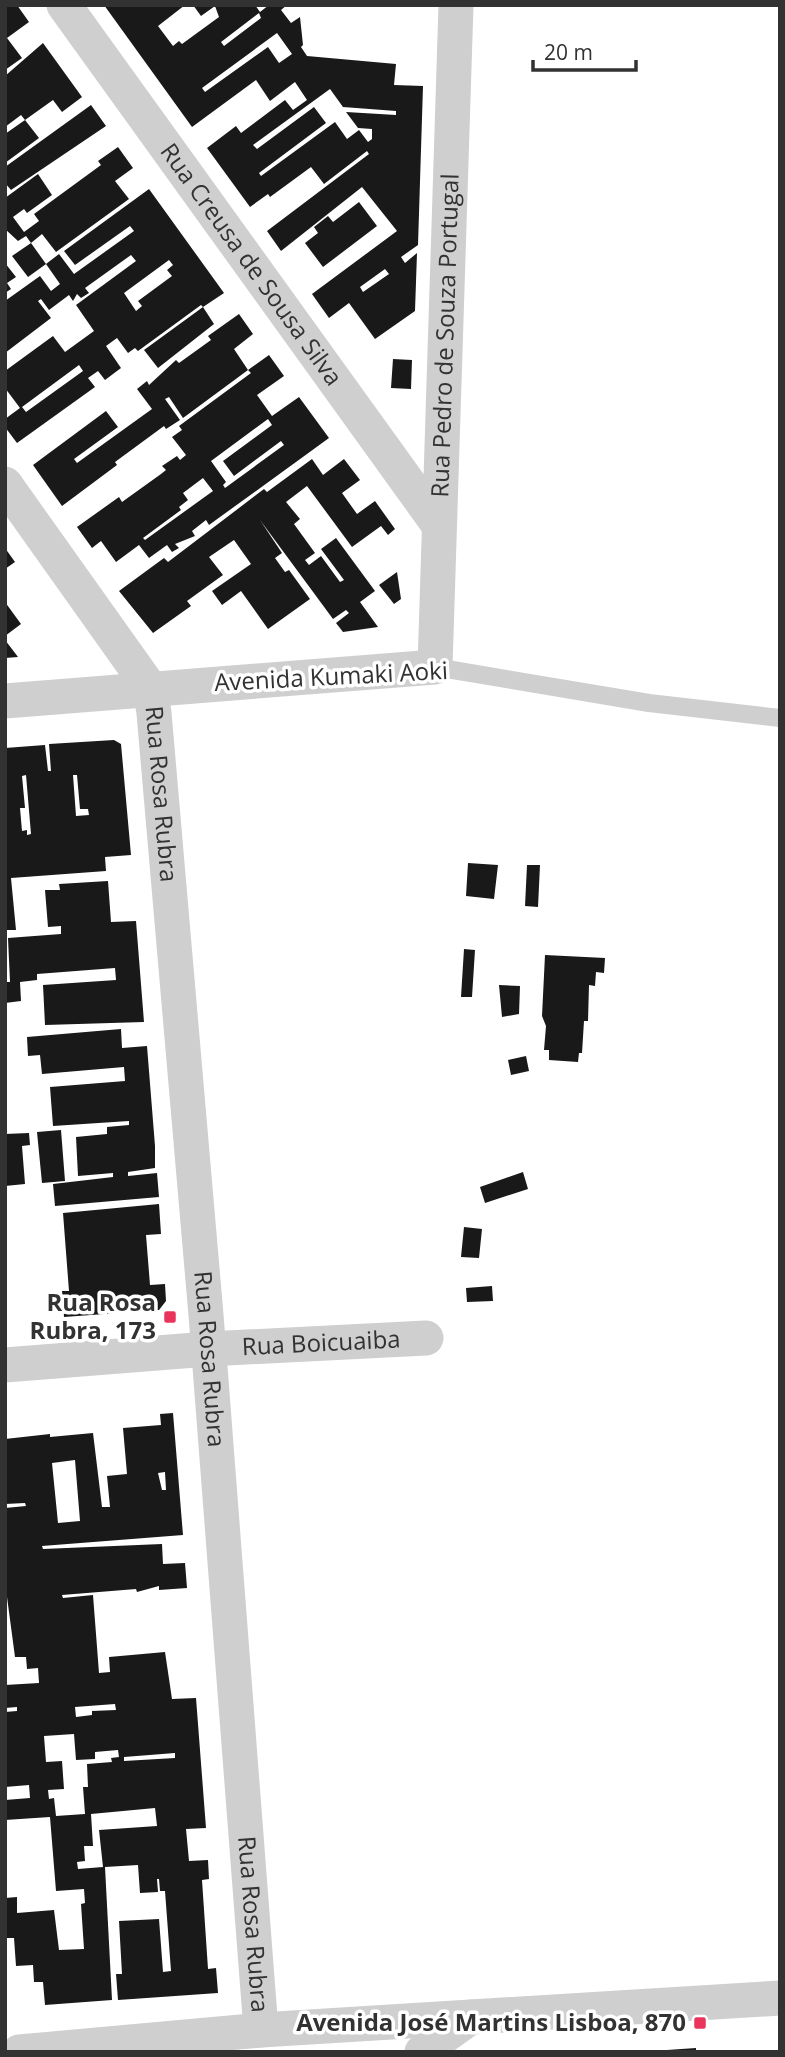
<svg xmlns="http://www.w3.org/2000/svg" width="785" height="2057" font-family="'Open Sans',sans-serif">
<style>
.building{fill:#191919;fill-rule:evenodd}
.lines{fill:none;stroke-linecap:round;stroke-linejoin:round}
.service{stroke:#cfcfcf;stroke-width:18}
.minor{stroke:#cfcfcf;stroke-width:35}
.poi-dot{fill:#e9345b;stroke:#fff;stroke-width:2.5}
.labels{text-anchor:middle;stroke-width:7;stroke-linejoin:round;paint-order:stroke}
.street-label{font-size:24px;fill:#323232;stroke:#fff}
.poi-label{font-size:24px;font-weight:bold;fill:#323232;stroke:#fff;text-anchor:end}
</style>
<rect width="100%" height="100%" fill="#fff"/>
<!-- building -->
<path class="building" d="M17,5L29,22L7,38L22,58L5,70V6Z
M104,5H185L158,26L173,46L179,41L182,44L219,17L215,6L201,16L193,5H255L260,12L269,5H287L281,10L291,23L300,17L303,45L301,47L307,56L396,64L394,85L423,86L418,245L401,257L405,263L417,253L415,311L375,339L349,303L329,318L312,294L397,231L362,187L281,251L267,231L369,154L367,151L324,184L311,167L270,197L268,194L250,207L207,148L236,126L241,133L285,100L293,110L307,100L295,82L270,101L256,80L192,127ZM259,13L261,18L224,46L221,42ZM277,33L292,54L279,63L268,47L205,92L202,88ZM330,89L343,107L396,111V115L346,112L358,128L372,129V139L368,142L359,130L347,139L335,122L261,176L259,173L326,123L314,107L257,149L253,145ZM385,269L389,274L363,292L360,287Z
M43,43L82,97L62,112L53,100L25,120L21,115L5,127V76Z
M91,105L106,126L11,190L5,183V167Z
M25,120L39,138L5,163V134Z
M118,147L133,168L115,181L129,199L56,252L42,234L31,243L26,236L18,241L5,229V198L38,174L52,195L27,213L24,209L13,217L24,232L39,221L34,214L101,165L98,161Z
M149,189L224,293L203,307L201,305L138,351L135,348L128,353L117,338L106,346L121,368L105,380L98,371L88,378L95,387L17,443L5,427V419L20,408L5,388V371L53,336L65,352L94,331L76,305L136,261L131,255L85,288L89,293L81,298L77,294L73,301L69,295L49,310L41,299L38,301L51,318L5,353V301L40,276L51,291L60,284L46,264L59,254L74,274L134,231L130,226L75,265L64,251ZM169,260L173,265L167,270L172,276L138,301L142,306L136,311L124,293ZM79,365L83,371L26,412L22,407Z
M359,202L377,226L323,267L305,243L318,233L314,227L328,216L333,222Z
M31,243L46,264L28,277L12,256Z
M5,263L16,277L7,283L11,289L5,293Z
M203,307L214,324L158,368L144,350Z
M239,314L253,334L234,349L248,370L269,355L284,376L257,395L272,416L299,397L329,438L209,525L206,520L192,531L195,536L175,544L179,548L172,552L167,545L149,558L139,545L116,562L101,541L92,548L77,527L119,497L122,502L161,474L166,470L162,466L177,456L180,460L186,455L172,437L182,430L179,426L251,373L248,370L183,418L169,397L165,399L180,420L166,429L164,426L115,462L117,465L62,506L33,465L106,411L118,427L74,459L77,463L152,409L137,389L147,381L149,385L176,360L179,363L211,340L208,336ZM268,419L272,425L223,461L234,476L281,441L284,445L225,488L223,485L226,482L211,461ZM203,478L213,491L145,540L143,538L181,510L179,507L188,500L183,493Z
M393,359L412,360L411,389L391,388Z
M312,459L323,475L344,459L360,480L342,493L357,514L375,501L395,529L388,535L381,526L352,547L307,486L286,502L300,519L294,524L315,553L305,560L309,565L321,556L340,582L344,580L321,549L336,538L375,591L360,602L378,627L343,632L336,623L349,613L346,610L333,619L260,520L282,553L275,558L285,572L289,570L310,599L268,629L241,591L222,605L212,591L251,564L234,540L209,557L223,575L187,601L191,606L153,633L119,591L164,558L168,562L264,489L267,492Z
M5,548L15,562L5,569Z
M397,572L401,599L394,604L379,585Z
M5,602L21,624L5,636Z
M5,640L15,653L18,657L5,658Z
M114,740L121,744L131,855L105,857L106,871L11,878L16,930H5V748L45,745L48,771H51L49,744ZM26,775L31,834L27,835V830L22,831L20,808H25L22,776ZM73,775H77L80,809H88L89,815L76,816Z
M468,863L498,865L494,899L466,896Z
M527,865H540L538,907L525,906Z
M108,881L111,922L136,921L144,1022L45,1025L43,985L116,980L115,968L37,974V980L20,982L21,1001L5,1003V982H10L8,938L61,934V926L48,927L45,890H60L59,884Z
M464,949L475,950L472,997H461Z
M545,955L605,958L604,973L596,972L595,986L589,985L588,1021H584L582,1053H579L578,1062L549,1060V1050H544L546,1026L542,1016Z
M499,985L520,986L519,1014L502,1017Z
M121,1029L122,1048L147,1046L155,1146V1168L128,1172V1176L157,1173L159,1197L55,1206L53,1184L113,1177V1173L78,1176L76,1137L107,1134V1127L129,1125V1121L53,1126L50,1087L125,1081L124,1067L42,1074L40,1055L28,1056L27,1037Z
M526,1056L529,1071L511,1075L508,1060Z
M61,1130L65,1181L42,1183L37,1132Z
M29,1133L30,1145L22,1146L25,1184L5,1186V1134Z
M523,1172L528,1189L485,1203L480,1187Z
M159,1204L161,1234L146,1235L150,1285L165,1284L166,1301L159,1310L64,1317L62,1291H69L63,1213Z
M464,1227L482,1229L479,1258L461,1257Z
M492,1286L493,1301L467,1302L466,1288Z
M173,1413L183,1535L42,1546L43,1549L162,1544L163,1564L185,1563L187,1588L159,1590V1586L137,1592L136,1589L62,1595L63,1598L93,1595L99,1673L110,1672L109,1657L165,1652L172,1699L196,1698L206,1828L186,1829L189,1861L208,1860L209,1879L202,1880L208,1969L216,1968L218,1993L118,2000L116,1974H122L119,1921L159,1919L163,1972L171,1971L165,1891H160L159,1879H157L158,1892L140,1893L138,1865L105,1867L112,2000L45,2005L43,1982H34L33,1965L16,1966L14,1938H7L5,1898L17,1897V1913L54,1910L59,1950L84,1949L81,1904L85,1903L84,1889L56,1891L50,1817L5,1820V1800L30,1798L29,1785L5,1787V1712L17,1711V1707L5,1708V1685L39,1683L38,1668L27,1669L26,1657H15L5,1582V1508L26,1506L25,1503L5,1504V1439L50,1434V1437L93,1433L102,1507H110L107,1476L127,1474L123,1428L161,1425L160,1414ZM75,1460L80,1521L58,1523L52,1463ZM165,1472L166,1490H162L158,1473ZM115,1704L116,1710L92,1711V1715L76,1717L75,1707ZM74,1734L76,1760L95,1759V1752L118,1750L119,1757L111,1758L112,1762L87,1764L88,1787H83L85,1814L56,1816L54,1798L49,1799L48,1790L64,1789L62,1761L46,1762L44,1736ZM175,1753V1758L124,1761V1757ZM155,1808L157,1826L99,1830L103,1867L78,1869L77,1862L85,1861L84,1846H93L91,1814Z
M696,2048V2052H667V2050Z"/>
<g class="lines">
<!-- service -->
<path class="service" d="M435,667L649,703L780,718"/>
<!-- minor -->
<g class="minor">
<path id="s1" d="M64,5L438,524"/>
<path id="s2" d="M5,484L150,688L154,713L206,1315L261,2030"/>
<path id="s3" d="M5,701L435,667L456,5"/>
<path id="s4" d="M5,1365L208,1349L426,1338"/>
<path d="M19,2052L261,2030L780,1998"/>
<path d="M422,2052L471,2017"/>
</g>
</g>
<!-- markers -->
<g class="poi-dot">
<rect x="163" y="1310" width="14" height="14" rx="3.5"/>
<rect x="693" y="2016" width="14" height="14" rx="3.5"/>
</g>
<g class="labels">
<!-- street labels -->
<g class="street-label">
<text dy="8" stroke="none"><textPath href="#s1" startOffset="320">Rua Creusa de Sousa Silva</textPath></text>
<text dy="8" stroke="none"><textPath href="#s3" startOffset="763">Rua Pedro de Souza Portugal</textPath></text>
<text transform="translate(331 677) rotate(-3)" y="8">Avenida Kumaki Aoki</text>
<text dy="8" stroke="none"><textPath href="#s2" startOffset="357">Rua Rosa Rubra</textPath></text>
<text dy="8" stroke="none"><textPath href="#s4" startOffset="317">Rua Boicuaiba</textPath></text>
<text dy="8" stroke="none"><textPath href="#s2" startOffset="924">Rua Rosa Rubra</textPath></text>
<text dy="8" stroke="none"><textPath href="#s2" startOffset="1491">Rua Rosa Rubra</textPath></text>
</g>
<!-- poi labels -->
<g class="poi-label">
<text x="156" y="1311">Rua Rosa<tspan x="156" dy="28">Rubra, 173</tspan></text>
<text x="686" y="2031">Avenida José Martins Lisboa, 870</text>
</g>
</g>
<!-- border -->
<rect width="785" height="2057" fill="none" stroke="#323232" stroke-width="14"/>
<!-- scale -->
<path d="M533 60v10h103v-10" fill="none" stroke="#323232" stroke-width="3.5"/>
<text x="544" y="60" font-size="21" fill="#323232" stroke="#ffffff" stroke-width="5" paint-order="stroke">20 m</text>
</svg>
